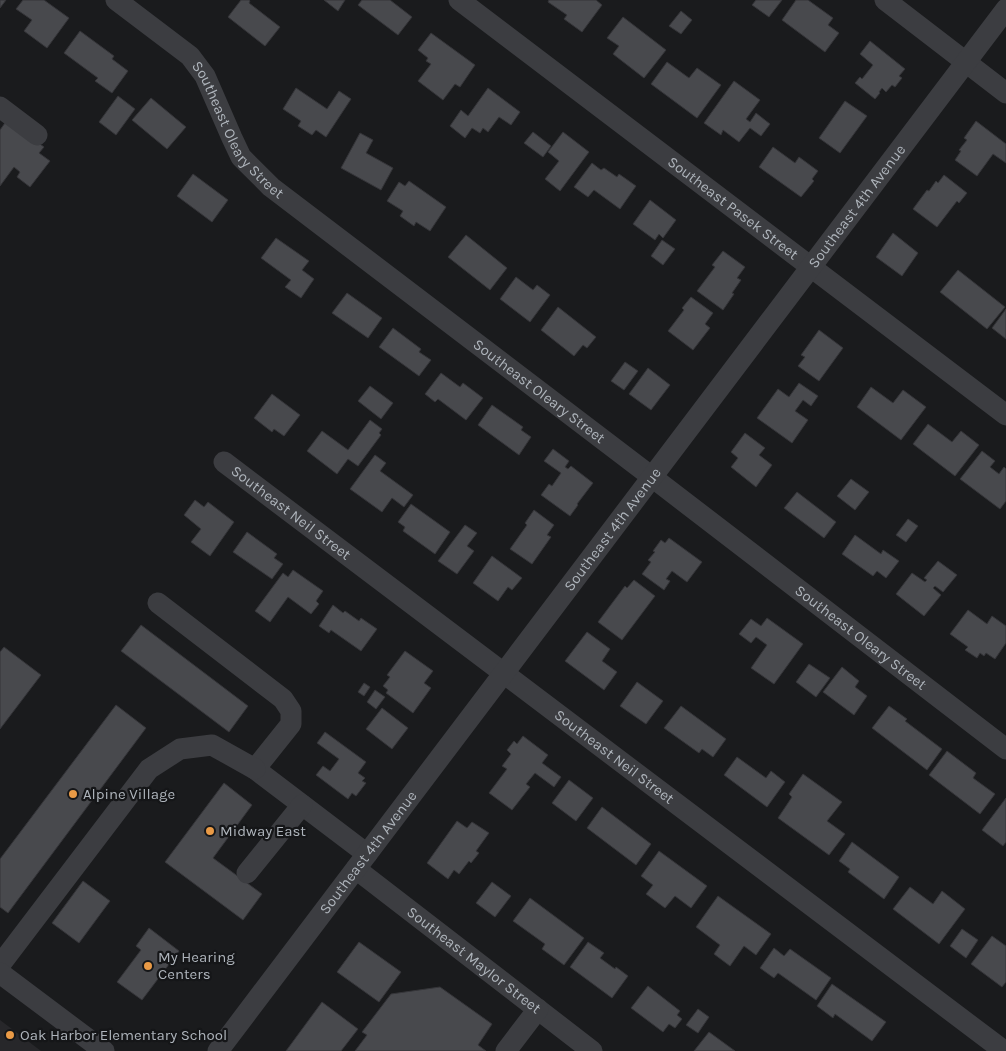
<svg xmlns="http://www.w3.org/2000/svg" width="1006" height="1051" font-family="Karla,sans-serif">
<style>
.built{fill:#27272a}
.building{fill:#48494d;stroke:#353539}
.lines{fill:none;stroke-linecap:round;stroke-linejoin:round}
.minor{stroke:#3c3d41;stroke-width:21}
.poi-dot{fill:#e99a46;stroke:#151618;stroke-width:2}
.labels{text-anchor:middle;stroke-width:4.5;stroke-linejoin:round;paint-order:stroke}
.street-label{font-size:15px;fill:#aeb4bb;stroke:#151618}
.poi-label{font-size:15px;fill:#aeb4bb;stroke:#151618;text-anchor:start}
</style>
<rect width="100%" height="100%" fill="#1a1b1d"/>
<!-- built -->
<path class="built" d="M0,1020L41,1051H0Z"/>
<!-- building -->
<path class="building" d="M0,0H6L0,8Z
M23,0H44L69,18L47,48L24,31L32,20L16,9Z
M241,0H249L250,1L249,3L280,27L265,46L228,17Z
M324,0H345L338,11Z
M362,0H390L412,17L398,35L358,5Z
M549,0H596L602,5L582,32L564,19L567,15L548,2Z
M756,0H782L769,17L752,5Z
M796,0H808L833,18L828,25L839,33L825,52L782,20Z
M681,11L692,20L681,34L669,26Z
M623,17L666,50L644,78L613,54L619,46L607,38Z
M80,31L114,56L112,59L128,71L112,93L95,81L98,78L64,53Z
M431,33L475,65L460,87L455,84L443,100L418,81L431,64L426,61L428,58L418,50Z
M870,41L905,69L899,76L902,78L895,87L892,85L886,92L882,88L879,92L880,93L875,99L855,83L860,77L862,79L873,65L860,54Z
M667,62L689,78L697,68L721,85L697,118L651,84Z
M734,81L760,100L746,119L750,122L756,113L770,124L761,136L750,128L739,142L723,130L721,135L704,123Z
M296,88L327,109L339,91L351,99L326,137L316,130L312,135L298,126L301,121L283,109Z
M488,88L520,112L511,125L499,117L488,132L483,128L480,133L472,128L465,138L450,126L461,110L468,116Z
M118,96L135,109L116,135L99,122Z
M151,98L186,127L167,149L132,120Z
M845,101L867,116L840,153L819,138Z
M7,120L44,147L39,153L50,161L30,187L17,177L20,172L14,167L0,186V130Z
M976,121L1006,144V163L993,154L977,176L955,160L961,151L959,150L967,140L964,138Z
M533,132L551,146L543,157L524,143Z
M563,132L589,152L560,191L545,179L559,161L548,152Z
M360,133L373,140L366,153L393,168L381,190L341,168Z
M773,147L795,163L799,157L818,171L812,179L814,181L801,197L759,167Z
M592,163L601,170L604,168L617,177L619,174L636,186L620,209L594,190L588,197L574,187Z
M193,174L228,200L212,222L177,196Z
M944,175L967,193L959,203L957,201L937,227L913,209L927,190L929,191L936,181L938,183Z
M409,181L446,207L430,231L416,222L414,226L400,216L403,211L387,201L399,182L405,186Z
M650,200L676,220L663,238L659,234L655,240L633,224Z
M893,233L918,253L902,276L876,257Z
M466,235L507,268L490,290L448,257Z
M276,238L309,261L302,270L314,279L301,298L285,287L291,280L261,258Z
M662,240L675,249L663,265L651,256Z
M723,251L745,267L737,278L741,280L732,293L734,294L723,310L697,291L715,267L712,265Z
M958,270L1005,307L987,329L940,292Z
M516,277L533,290L537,285L550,295L530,322L500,299Z
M347,293L382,318L368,338L332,313Z
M691,297L713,313L705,324L710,328L693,350L668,331L684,310L682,308Z
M558,307L596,337L587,348L583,345L574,356L541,330Z
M1006,309V339L992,328Z
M393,328L421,349L419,352L431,360L419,376L379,347Z
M819,330L843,348L819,381L798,366L805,357L801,355Z
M625,362L638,371L624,390L611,381Z
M648,368L670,385L651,410L629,394Z
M441,373L460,387L463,383L483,398L466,420L438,399L435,402L425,394Z
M799,383L818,396L811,406L803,400L795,411L808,420L792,443L757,418L778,389L789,397Z
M370,386L393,403L381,419L358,401Z
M871,387L893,403L903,390L926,407L901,440L857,407Z
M272,394L300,415L284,436L274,429L272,432L254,418Z
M492,405L523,427L521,430L531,437L519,455L478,425Z
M370,420L382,429L379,433L381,435L358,466L348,459L337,474L307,451L322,431L348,450Z
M928,424L952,442L961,431L979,445L955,476L913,444Z
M745,433L765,448L759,455L772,465L756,487L731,467L738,458L731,452Z
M553,449L569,461L565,467L568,469L571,466L593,483L577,504L578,505L570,516L541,495L549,484L552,486L561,473L544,461Z
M982,451L995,461L990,467L999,474L1004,467L1006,469V501L1000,509L960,479Z
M375,455L386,463L380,471L413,495L404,507L392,498L382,512L350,489Z
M851,479L869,492L855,510L837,496Z
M797,492L836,522L824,538L784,508Z
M195,500L204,507L208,502L234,522L210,556L191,542L201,529L184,515Z
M411,504L450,532L435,554L403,531L405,527L398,522Z
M534,510L554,525L547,535L551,537L532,564L510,549L527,525L525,523Z
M908,519L918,526L906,542L896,535Z
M465,525L477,533L467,546L474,551L457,574L438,561Z
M247,532L277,554L274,558L283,564L272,579L233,552Z
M855,535L881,554L883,550L899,561L886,578L877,571L873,576L842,554Z
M669,538L702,562L687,582L672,571L666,579L670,581L664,590L642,574L651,562L648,560L655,552L653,551L661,540L665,543Z
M492,556L522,578L512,590L508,587L498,601L473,583Z
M938,561L957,575L943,592L935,586L933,588L941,595L924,616L896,594L912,573L925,582L927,580L924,578Z
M293,570L323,591L316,601L319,604L311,614L288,597L270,622L255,611L283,573L288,577Z
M634,580L655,596L622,640L598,622L625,586L627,588Z
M333,605L343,613L345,611L359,621L361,618L377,629L361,651L331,630L329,633L319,626Z
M968,610L987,624L992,616L1006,626V643L995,659L986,653L984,656L980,653L977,658L965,650L968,647L950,634Z
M767,618L803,644L774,684L751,668L767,645L756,637L751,643L739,634L751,619L761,626Z
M141,625L248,706L229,732L121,651Z
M587,632L610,649L602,661L617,672L604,690L565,661Z
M4,647L41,675L0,729V652Z
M405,651L433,671L424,683L431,688L413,713L386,693L388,690L383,686L390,677L387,675Z
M809,664L830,678L816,697L796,682Z
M842,667L859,681L855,687L867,696L854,715L823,692Z
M637,682L663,701L646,724L620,706Z
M364,683L370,687L364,696L358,692Z
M375,690L385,697L376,709L367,702Z
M116,705L146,728L8,913L0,907V859Z
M681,706L726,739L713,757L702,749L699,753L664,728Z
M889,706L907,719L905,721L942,749L927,770L872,728Z
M382,708L408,728L392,749L366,729Z
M325,732L366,762L358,773L365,778L362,781L366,783L356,796L352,793L348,799L316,775L323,766L330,771L339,759L317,743Z
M523,736L548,755L542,763L561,777L554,787L535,773L526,784L530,787L512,810L489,793L507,769L502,766L511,754L507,750L514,741L517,744Z
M947,751L976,773L973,778L995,794L980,814L929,775Z
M737,757L766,778L771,771L785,782L767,807L724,775Z
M803,774L842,802L827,821L845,834L829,855L778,818L792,797L789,794Z
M569,780L593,798L576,821L552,803Z
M224,783L252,805L213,858L262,894L243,920L165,862Z
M1006,798V842L1003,846L982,830Z
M602,807L651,844L636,865L587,828Z
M457,821L467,828L472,822L489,833L476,851L479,853L471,863L469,861L459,874L454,870L448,879L427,863Z
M852,842L899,877L884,899L848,872L850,869L839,861Z
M659,851L707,886L691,908L675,896L665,908L646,894L653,885L641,876Z
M83,881L110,901L79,943L52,923Z
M492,882L511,896L495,917L476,903Z
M910,887L933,904L942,891L965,909L939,944L893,909Z
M718,896L771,934L756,955L744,946L730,966L714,954L720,945L696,927Z
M530,898L584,938L564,965L542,949L545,944L513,921Z
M149,928L179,951L142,1000L117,982L141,950L136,946Z
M962,929L978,940L966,958L950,946Z
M992,936L1006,946V982L1002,987L971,964Z
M359,942L401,972L379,1002L337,972Z
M588,942L604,953L600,958L615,969L616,967L628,976L612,998L570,967Z
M774,948L784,956L790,949L831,978L816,1000L778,973L774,978L760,968Z
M832,984L886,1022L872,1041L835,1014L833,1018L817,1006Z
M648,986L680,1011L677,1015L682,1019L675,1028L669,1024L663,1032L631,1008Z
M440,987L492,1024L478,1045L486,1051H355L367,1035L362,1032L391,994Z
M322,1002L358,1029L341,1051H286Z
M698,1009L709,1017L698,1033L686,1025Z
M709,1032L735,1051H694Z"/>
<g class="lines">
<!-- minor -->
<g class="minor">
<path id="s1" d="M116,0L190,56L205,76L232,138L241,157L271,187L652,477L1006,749"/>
<path id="s2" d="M459,0L1006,415"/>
<path d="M885,0L1006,93"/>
<path d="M0,107L37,135"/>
<path id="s3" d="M224,462L1004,1051"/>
<path d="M158,603L283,699L291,711V724L255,769L367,854"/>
<path id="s4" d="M356,869L592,1051"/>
<path d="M247,873L302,805"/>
<path d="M0,965L149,769L180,749L212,745L255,769"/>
<path d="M0,973L104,1051"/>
<path id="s5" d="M218,1051L1006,9"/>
<path d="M506,1051L538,1009"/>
</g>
</g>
<!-- markers -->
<g class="poi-dot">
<circle cx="73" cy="794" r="5"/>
<circle cx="210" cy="831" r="5"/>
<circle cx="148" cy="966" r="5"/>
<circle cx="10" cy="1035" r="5"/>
</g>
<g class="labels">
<!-- street labels -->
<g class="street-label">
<text dy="5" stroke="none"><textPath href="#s1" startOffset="182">Southeast Oleary Street</textPath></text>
<text dy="5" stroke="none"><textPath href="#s2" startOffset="344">Southeast Pasek Street</textPath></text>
<text dy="5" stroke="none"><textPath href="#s5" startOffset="1059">Southeast 4th Avenue</textPath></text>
<text dy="5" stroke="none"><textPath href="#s1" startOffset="586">Southeast Oleary Street</textPath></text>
<text dy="5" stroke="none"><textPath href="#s3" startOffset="84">Southeast Neil Street</textPath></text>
<text dy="5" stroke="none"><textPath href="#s5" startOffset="654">Southeast 4th Avenue</textPath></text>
<text dy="5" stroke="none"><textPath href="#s1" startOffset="991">Southeast Oleary Street</textPath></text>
<text dy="5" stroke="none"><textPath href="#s3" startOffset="489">Southeast Neil Street</textPath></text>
<text dy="5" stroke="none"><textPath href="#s5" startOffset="249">Southeast 4th Avenue</textPath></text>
<text dy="5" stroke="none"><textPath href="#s4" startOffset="149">Southeast Maylor Street</textPath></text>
</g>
<!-- poi labels -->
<g class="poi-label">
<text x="83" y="799">Alpine Village</text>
<text x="220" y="836">Midway East</text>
<text x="158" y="962">My Hearing<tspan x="158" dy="17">Centers</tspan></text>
<text x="20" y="1040">Oak Harbor Elementary School</text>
</g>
</g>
</svg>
